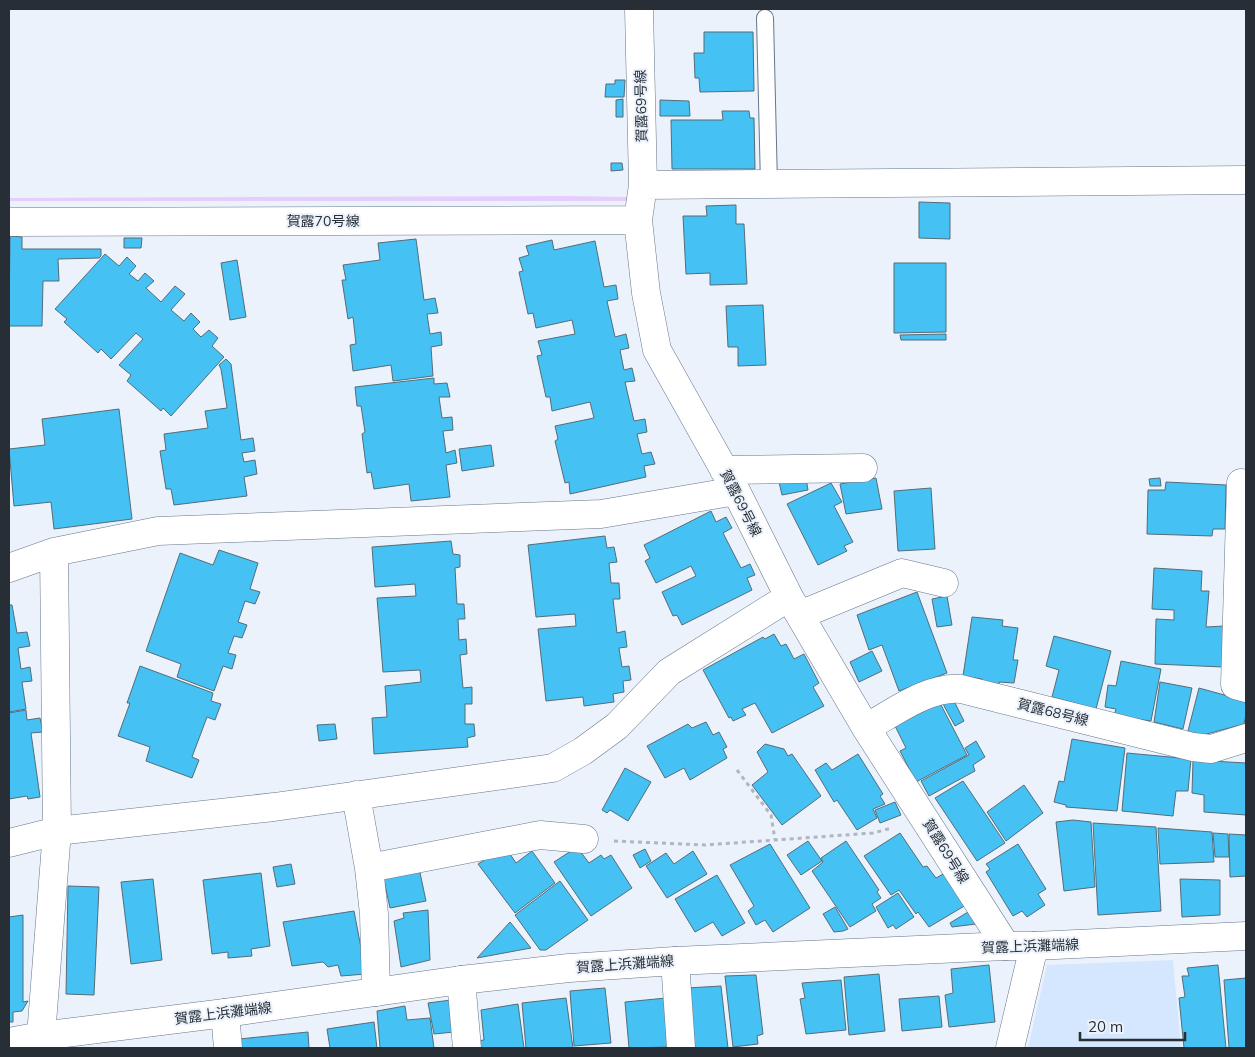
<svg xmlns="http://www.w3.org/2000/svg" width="1255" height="1057" font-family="Mulish,'Noto Sans JP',sans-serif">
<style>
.built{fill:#d5e7fe}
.green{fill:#e5cdfd}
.building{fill:#45c1f3;stroke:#536d79}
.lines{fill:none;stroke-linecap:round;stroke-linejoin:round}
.service-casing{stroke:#67768a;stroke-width:18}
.minor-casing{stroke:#67768a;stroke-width:29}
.tertiary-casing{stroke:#67768a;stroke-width:29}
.path{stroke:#afb6bf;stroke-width:3;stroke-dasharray:4 4;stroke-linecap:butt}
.service{stroke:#fff;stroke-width:16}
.minor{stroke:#fff;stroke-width:28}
.tertiary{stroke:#fff;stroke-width:28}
.labels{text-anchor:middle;stroke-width:4;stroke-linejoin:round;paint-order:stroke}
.street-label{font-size:14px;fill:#272e36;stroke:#ebf2fb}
</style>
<rect width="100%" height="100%" fill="#ebf2fb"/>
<!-- built -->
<path class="built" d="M1173,960L1181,1048H1028L1047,965Z"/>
<!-- green -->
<path class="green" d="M566,196L628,197V201H9V198Z"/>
<!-- building -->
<path class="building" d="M704,32H753L754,91L700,92L699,78H695L694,53H704Z
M615,80H625L624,97H605L606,84H615Z
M623,99V117H616V100Z
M660,100L689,101L690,116H660Z
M722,111H749L750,118H754L755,169H672L671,120H723Z
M611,163H622L623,170L611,171Z
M919,202L950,203V239L919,238Z
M736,205V224H744L747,284L710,285V273L686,274L683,216H707L706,206Z
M10,236L22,237V249H101V256L99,258L58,259L59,281H43L42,326H9Z
M124,238H142L141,248H124Z
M416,239L424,300L435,298L438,313L427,314L430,334L441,332L442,345L431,347L433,376L393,381L391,365L353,371L350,345L356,344L353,317L348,319L342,280H346L343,265L380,260L378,243Z
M552,240L554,250L595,241L604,287L616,285L618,299L607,301L615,337L626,334L629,348L620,350L624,370L632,368L635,381L625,382L634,421L645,419L647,432L637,434L642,454L651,452L655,464L644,466L646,477L570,494L569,482L565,483L555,441L558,439L555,426L594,418L590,402L552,411L550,397H546L537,356L542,355L538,341L575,334L572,320L536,328L533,313L528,314L519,272L523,271L519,258L529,255L526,246Z
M105,254L119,266L127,257L136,266L129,274L138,281L145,273L154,281L146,288L161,302L175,286L185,294L171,310L184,321L191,313L200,322L193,329L201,337L209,330L218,338L212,346L224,357L171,416L163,408L161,411L127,381L131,375L119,365L143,339L136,333L111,359L101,349L98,353L64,322L67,319L55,309Z
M237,260L246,317L230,320L221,263Z
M894,263H946V332L894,333Z
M763,305L766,365L738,366V347H728L726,306Z
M946,334V340H901L900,335Z
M226,359L231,364L241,440L253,438L255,451L242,453L244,462L255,460L257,474L244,477L247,496L174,505L171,489H166L160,451L166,450L164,434L208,428L205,411L227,408L221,369L219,365Z
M434,378V384L447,383L450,397H439L442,418L452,417L453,430L443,431L446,453L455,450L457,463L446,465L450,497L411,501L409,484L374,489L371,472L367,473L362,434L365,432L361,406H357L355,387Z
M119,409L132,519L54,529L51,502L14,506L9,449L45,445L42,419Z
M491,445L494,466L462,471L459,449Z
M806,478L808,490L782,495L779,482Z
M876,478L882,509L846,514L840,484Z
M1160,478L1161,486H1150L1149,479Z
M1166,482L1226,485L1225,529H1213L1212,536L1147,534L1148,490H1165Z
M831,483L842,502L834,506L853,542L844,546L847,551L818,565L787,504Z
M931,488L935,549L898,551L894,491Z
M711,511L716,522L726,517L732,528L723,533L741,568L750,564L755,575L747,578L752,590L682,625L677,615L673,616L662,592L696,576L691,566L656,583L645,561L650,558L644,545Z
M605,536L607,548L614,547L617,562L609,563L611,583H619L620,599H613L617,633L625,631L627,647L619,648L622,667L629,666L631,680L623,681L624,692L613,694L614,702L584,706L583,697L546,701L538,629L576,626L575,614L536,617L528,545Z
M451,541L453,554L460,555V567L455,568L457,604H464L465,619H458L459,640L466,639L467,654L460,655L463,688L472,687V704H465V724H474L475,736L467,738L468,747L374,754L372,718L387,717L385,686L421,682L420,670L383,672L377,598L416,596L415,584L375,587L372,547Z
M219,550L258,563L250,589L260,592L255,604L245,601L238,622L247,625L242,638L234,636L228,653L236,655L232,669L223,666L214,691L177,677L181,664L146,651L180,553L213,565Z
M1154,568L1202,571L1201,591H1209L1206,627L1224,626L1223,667L1155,664L1156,619L1174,620V610L1152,609Z
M917,592L947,673L899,691L882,645L869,650L857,615Z
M947,596L952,625L937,627L932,599Z
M9,605H12L17,633L27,632L30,646L18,648L21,669L30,667L32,681L22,682L26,709L9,712Z
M972,617L1003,620L1002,626L1018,628L1013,660H1018L1014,683L999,682V687L981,683L982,679L963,676Z
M774,634L781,646L786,644L794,659L804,654L819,683L813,687L824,706L772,733L755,703L742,709L746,715L733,721L731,717L729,718L703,670L763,637L765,639Z
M1054,636L1111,651L1096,709L1052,697L1059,670L1046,666Z
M872,651L882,671L859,682L850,662Z
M1121,661L1161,669L1151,721L1114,716L1116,709L1105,707L1108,685L1116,686Z
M140,666L213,693L211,701L221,704L215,720L207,717L192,757L199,760L192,778L146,761L150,747L118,736L130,703H127Z
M1160,682L1192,688L1183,729L1154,722Z
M1199,688L1246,701V715L1244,724L1203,735H1187Z
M953,699L964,721L955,726L943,704Z
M940,703L967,755L916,782L900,751L906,748L895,726Z
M26,710L27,720L40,718L43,732L31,733L40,797L28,799L27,796L9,799V713Z
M706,722L713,735L719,732L727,747L723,749L727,758L690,780L684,768L665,778L647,746L688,724L692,728Z
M335,724L337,739L319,741L317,725Z
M1072,739L1125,748L1117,811L1066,807V805L1054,802L1059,781L1064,782Z
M976,741L985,757L973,765L975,771L929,796L921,781L969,755L965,748Z
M765,744L784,749L788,756L792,754L821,796L782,825L752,785L768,772L757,752Z
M1127,753L1191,759L1188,791H1176L1173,816L1122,811Z
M858,754L883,794L880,796L885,804L873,809L877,818L857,830L837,800L834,802L815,770L826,763L832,770Z
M1193,760L1246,763V815L1204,812V795L1192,793Z
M625,768L651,782L628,821L610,810L607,813L602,810Z
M963,781L1005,843L977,861L935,798Z
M1024,785L1043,813L1006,841L987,812Z
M895,802L901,815L880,823L875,810Z
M1073,820L1091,822L1095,887L1064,891L1056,822Z
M1093,823L1156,827L1161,911L1098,915Z
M1158,828L1212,832L1214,862L1160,864Z
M900,833L923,867L927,866L936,878L945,873L966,905L929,927L918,912L916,914L899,890L891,895L864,856Z
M1213,833L1228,834L1229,857H1215Z
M1229,834L1246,835V876L1230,877Z
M808,841L822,861L801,875L787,855Z
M846,841L879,890L877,892L881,898L872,904L876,911L850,927L812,871L823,862L821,858Z
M770,844L810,908L773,932L765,920L756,925L748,911L754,906L730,865Z
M1018,844L1046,889L1038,894L1045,905L1027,917L1022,911L1013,916L986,872L990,869L986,864Z
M577,847L589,863L601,855L604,859L611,855L632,888L591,916L554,862Z
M645,849L651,861L640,868L633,855Z
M508,851L516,863L532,851L555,883L515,913L478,864L494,854Z
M693,851L707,874L667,898L646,866L666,853L674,864Z
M291,864L295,884L277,887L273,867Z
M419,868L426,901L390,908L383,876Z
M261,873L270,946L251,949L252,956L228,958V952L212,954L203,880Z
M717,875L745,923L722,936L713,922L695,932L675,899Z
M153,879L162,960L131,964L121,882Z
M1180,879L1220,880V915L1182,917Z
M560,881L588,920L546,950H540L515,915Z
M68,886L99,887L94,995L66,994Z
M898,893L914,917L896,929L893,925L888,928L876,907Z
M835,907L848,929L843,931L834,932L823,914Z
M428,910L430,960L401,967L394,921L404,918L403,913Z
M354,911L366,974L341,976L338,965L328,967L323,962L292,966L283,922Z
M968,912L976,924L952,927L950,923Z
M23,915V1002L28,1001L22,1011L13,1012V1022H9V917Z
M510,922L531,948L477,958Z
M989,965L995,1022L949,1027L945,995L953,993L951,969Z
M1218,965L1226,1048H1184L1179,998L1185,997L1182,976H1189L1187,968Z
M879,974L885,1031L849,1035L844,977Z
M756,975L763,1034L757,1036L758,1044L733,1047L725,976Z
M1246,978V1048H1229L1224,980Z
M841,980L846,1030L806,1034L800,999L805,998L802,983Z
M721,986L728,1048H691L687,988Z
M605,988L611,1043L574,1046L570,991Z
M939,996L942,1027L902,1031L899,999Z
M566,998L573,1048H526L522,1003Z
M666,998L669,1047L629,1048L625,1002Z
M451,1000L454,1032L434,1034L428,1003Z
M518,1004L524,1048H478L477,1041L484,1040L481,1010Z
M405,1006L407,1020L430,1018L434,1048H380L377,1011Z
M374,1022L377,1048H330L327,1029Z
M308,1032L309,1048H240L239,1039Z"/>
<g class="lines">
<!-- service casing -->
<g class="service-casing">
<path id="service" d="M765,18L769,185"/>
</g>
<!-- minor casing -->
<g class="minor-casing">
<path id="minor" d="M639,9L643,185L638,220L646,293L657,350L736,491L789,597L866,728L1006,946
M643,185L1246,180
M9,222L638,220
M724,470L863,468
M1241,483L1235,685L1246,688
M9,568L54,552
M800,615L902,573L944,583
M866,728C893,713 928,686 961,689L1193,747L1211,749L1246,738
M356,795L369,868L374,914L376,992
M9,843L57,831L274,807L553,768L583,751L617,726L669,672L789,597
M369,868L540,835L584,839
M675,961L681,1048
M461,980L467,1048
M225,1013L228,1048
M41,1036L57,831L54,552L158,531L601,514L736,491
M1010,1048L1034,946"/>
</g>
<!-- tertiary casing -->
<g class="tertiary-casing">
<path id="tertiary" d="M9,1042L41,1036L225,1013L461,980L569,968L675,961L1006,946H1034L1246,936"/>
</g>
<!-- path -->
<path class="path" d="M737,770L771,815L775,840
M614,841L705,845L873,833L892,828"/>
<!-- service -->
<use href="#service" class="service"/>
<!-- minor -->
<use href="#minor" class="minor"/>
<!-- tertiary -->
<use href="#tertiary" class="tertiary"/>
</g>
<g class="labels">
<!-- street labels -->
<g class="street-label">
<text transform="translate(641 106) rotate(-91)" y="5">賀露69号線</text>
<text x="323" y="226">賀露70号線</text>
<text transform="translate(741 503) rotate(63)" y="5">賀露69号線</text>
<text transform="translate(1053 712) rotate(14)" y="5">賀露68号線</text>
<text transform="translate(946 851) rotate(58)" y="5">賀露69号線</text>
<text transform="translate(1030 946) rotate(-2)" y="5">賀露上浜灘端線</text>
<text transform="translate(625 964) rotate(-4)" y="5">賀露上浜灘端線</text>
<text transform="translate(223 1013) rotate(-7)" y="5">賀露上浜灘端線</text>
</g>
</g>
<!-- border -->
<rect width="1255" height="1057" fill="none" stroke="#272e36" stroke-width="20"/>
<!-- scale -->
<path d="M1080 1032v8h105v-8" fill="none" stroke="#272e36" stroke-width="2.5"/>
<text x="1088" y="1032" font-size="15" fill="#272e36" stroke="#ebf2fb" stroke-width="4" paint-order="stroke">20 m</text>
</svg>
